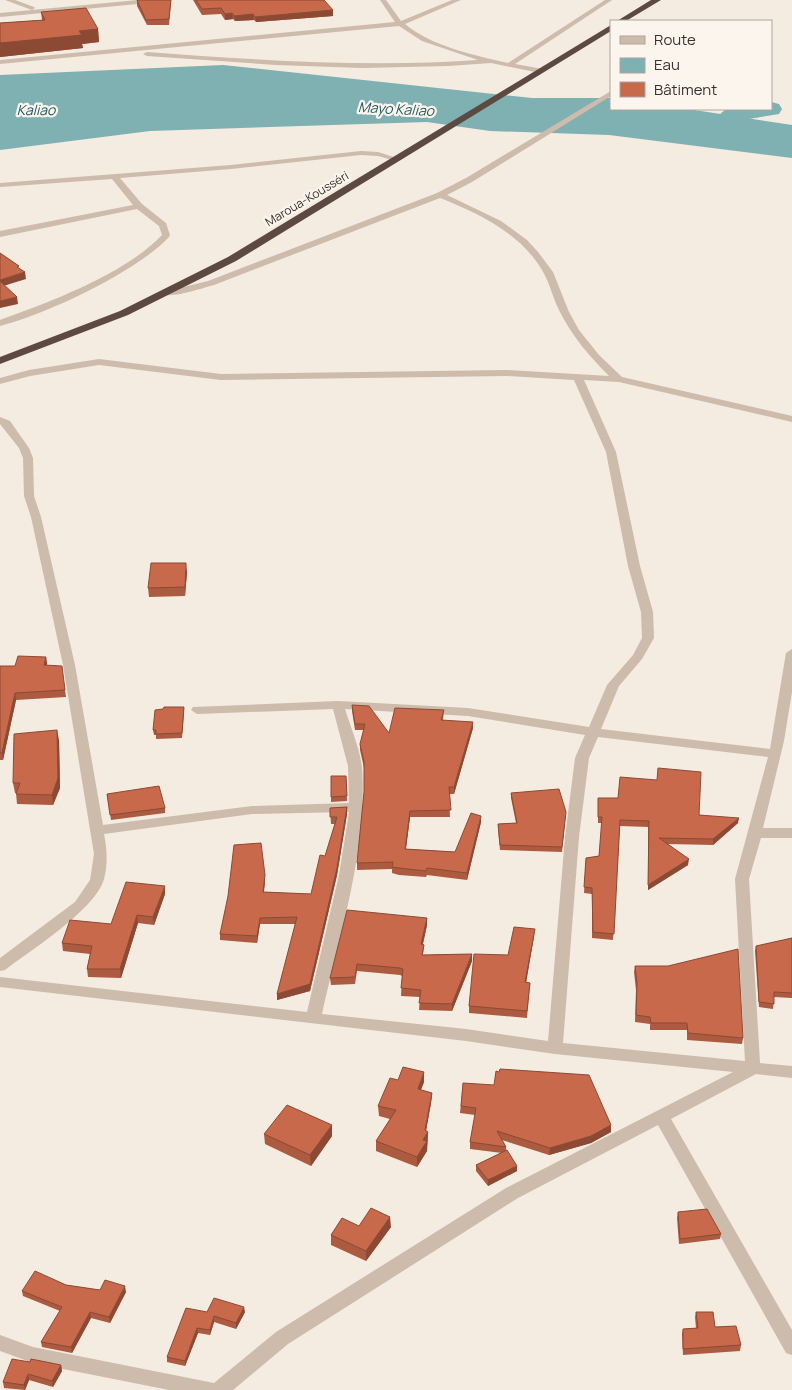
<svg xmlns="http://www.w3.org/2000/svg" width="792" height="1390" font-family="Manrope,sans-serif">
<style>
.water{fill:#7fb0b2}
.lines{fill:none;stroke-linecap:round;stroke-linejoin:round}
.river{fill:#7fb0b2;fill-rule:evenodd}
.street{fill:#cdbbac;fill-rule:evenodd}
.highway{fill:#5c4a42;fill-rule:evenodd}
.wall{fill:#ac5a40}
.shaded-wall{fill:#8c4a34}
.building{fill:#c8694b;stroke:#8c4a34}
.labels{text-anchor:middle;stroke-width:4.5;stroke-linejoin:round;paint-order:stroke}
.far-street-label{font-size:12px;fill:#3b302b;stroke:#fbf5ee}
.far-water-label{font-size:14px;font-style:italic;fill:#1f5a5e;stroke:#fbf5ee}
</style>
<rect width="100%" height="100%" fill="#f4ebe1"/>
<!-- water -->
<path class="water" d="M223,65L532,98H611V109H688L792,125V158L609,135L490,131L427,122L150,131L0,150V75Z"/>
<g class="lines">
<!-- river -->
<path class="river" d="M771,102L779,104L782,109L779,114L731,122L722,120L719,115L726,109H771Z"/>
<!-- street -->
<path class="street" d="M5,0H15L34,7L35,8L32,10L138,0H162L159,2L0,17V13L32,10Z
M380,0H386L401,21L452,0H461L405,24C433,47 474,55 508,63L605,0H612L515,64L543,69L544,71L540,73L491,63L448,66L362,68L276,65L147,56L143,54L147,52C257,60 368,68 478,60L422,41L399,26L0,64V60L395,22Z
M611,91V96L472,182L447,195L501,221L527,240L538,252L553,272L569,312L579,330L599,355L622,377L792,416V422L619,382L584,380L616,452L640,566L653,612L654,638L642,659L619,686L601,729L770,749L786,653L792,649V692L784,741L763,828H792V838H761L749,879L760,1063L792,1066V1078L756,1074L671,1119L792,1330V1355L786,1353L658,1125L518,1198L288,1344L233,1390H169L33,1363L0,1351V1335L33,1347L214,1383L276,1332L506,1188L733,1072L555,1054L466,1041L0,987V977L307,1012L339,875L349,812L252,814L104,834C107,849 108,864 104,879C96,909 30,951 5,970L0,971V958L75,902L90,880L94,854L63,665L31,517L24,496L23,458L19,448L0,424V417L10,421L29,448L33,458L34,496L41,517L75,665L103,825L252,806L349,803L348,766L333,709L197,714L191,710L193,707L338,701L468,708L589,727L607,685L633,655L642,638L641,612L628,566L606,452L574,380L506,376L221,380L99,365L30,376L0,384V378L29,370L99,359L221,374L506,370L609,376C590,357 572,336 560,312C553,299 550,283 542,270C520,233 478,213 440,198L214,285C202,288 169,300 159,293L208,281L437,193L466,178ZM345,709L468,716L585,735L575,758L565,837L548,1041L466,1029L322,1014C339,936 368,849 362,768C360,749 351,728 345,709ZM598,737L768,757L735,879L745,1061L563,1043L579,837L589,758Z
M361,151L378,152L400,159L396,161L378,156L361,155L231,169L120,178L142,204L166,223L170,235L169,237C136,272 47,314 0,326V320C50,302 125,274 162,235L159,226L137,209L0,237V231L133,205L112,179L0,187V183L231,165Z"/>
<!-- highway -->
<path class="highway" d="M651,0H661L626,21H617Z
M611,25V31L236,261L128,315L0,364V357L120,311L228,257Z"/>
</g>
<!-- wall -->
<path class="wall" d="M137,0H171L169,25H147L137,6Z
M193,0H324L333,16L256,22L254,20L235,21L233,19L225,20L221,14L202,15Z
M41,12L98,29L99,42L82,44L83,48L0,57V23L42,20Z
M187,572L185,596L149,597L148,588Z
M46,657L47,665L65,690L66,697L16,700L3,760H0V666H15Z
M352,705L389,733L444,710L443,720L473,728L454,794H449L450,817H410L406,849L455,852L481,822L467,880L427,875L426,877L399,875L392,873V869L357,870V863L364,793V768L360,750V744L364,730H355L352,711Z
M184,707V712L182,738L156,739V735H154L153,730Z
M59,740L60,788L53,805L17,804L16,793H15L13,783Z
M331,776H346L347,801L331,802Z
M511,793L566,812L562,852L500,850L498,829V824L516,823L511,798Z
M107,794L165,808V813L111,820Z
M598,798H618L738,823L713,845L668,844L688,865L648,890V827L620,826L613,940L592,938V894L584,893L586,858L599,856L602,823H598Z
M347,807V814L337,875L310,991L277,1000L296,924H260L257,943L220,940V934L265,881L264,892L311,894L325,856L335,824H331L330,808Z
M165,894L154,925L138,923L121,978L88,977L87,969L90,954L63,951L62,943L111,924Z
M427,918V925L423,944L424,945L423,955L472,954V961L452,1011L419,1010L420,997L401,996L402,976L400,975L357,971L355,984L331,985L330,978Z
M534,936L526,982L530,983L527,1018L469,1013V1006L508,955Z
M792,938V998L774,997L773,1009L759,1007L755,951L756,946Z
M635,966L743,1038L742,1044L687,1040V1030H650V1024L635,1022L636,990L634,972Z
M398,1080L424,1082L421,1090L432,1093L431,1103L426,1131L428,1132L427,1151L417,1167L376,1151V1141L390,1119L379,1116L378,1106Z
M463,1083L611,1132L591,1143L549,1155L502,1140L506,1147V1151L517,1171L488,1186L476,1171V1165L502,1153L470,1149V1142L475,1115L460,1113Z
M332,1125V1136L311,1166L265,1144L264,1134Z
M678,1212L721,1234L720,1239L679,1244L677,1218Z
M359,1226L391,1227L366,1261L331,1245V1235Z
M66,1285L100,1290L126,1292L110,1323L91,1318L72,1353L42,1347L41,1342L60,1311L23,1296L22,1291Z
M207,1312H245L236,1329L214,1322L210,1335L198,1333L185,1366L167,1362V1357Z
M696,1312L715,1327L741,1345L740,1351L683,1355L682,1334L683,1329L696,1328L695,1317Z
M61,1365L62,1371L53,1387L29,1380L25,1390L4,1388L3,1382Z"/>
<!-- shaded-wall -->
<path class="shaded-wall" d="M333,10V16L256,22L255,17Z
M232,13L233,19L225,20V14Z
M253,14L254,20L235,21L234,16Z
M98,29L99,42L82,44L83,48L0,57V43L79,31Z
M25,272L26,279L0,287V280Z
M17,297L18,304L0,308V301Z
M186,563L187,572L185,596V587Z
M46,657L47,664L45,672L44,665Z
M15,693L16,700L3,760L2,753Z
M473,722V728L454,794V787Z
M57,730L59,740L60,788L53,805L52,795Z
M347,807V814L337,875L310,991L277,1000V994Z
M410,811V817L405,855V849Z
M481,816V822L467,880V873Z
M739,818L738,823L713,845V839Z
M689,859L688,865L648,890V885Z
M265,875V881L263,898V892Z
M165,886V894L154,925L153,917Z
M137,915L138,923L121,978L120,969Z
M260,918V924L257,943V936Z
M427,918V925L421,952V944Z
M535,929L534,936L525,989V982Z
M472,954V961L452,1011V1004Z
M424,1072V1082L417,1099L418,1089Z
M432,1093L431,1103L425,1136L428,1132L427,1151L417,1167V1157L425,1130Z
M332,1125V1136L311,1166L310,1155Z
M611,1125V1132L591,1143L549,1155L550,1148Z
M517,1166V1171L488,1186V1180Z
M390,1217L391,1227L366,1261V1251Z
M125,1286L126,1292L110,1323L109,1317Z
M244,1307L245,1312L236,1329V1323Z
M90,1312L91,1318L72,1353L71,1347Z
M214,1316V1322L210,1335V1330Z
M197,1328L198,1333L185,1366V1361Z
M61,1365L62,1371L53,1387L52,1381Z
M28,1374L29,1380L25,1390L24,1385Z"/>
<!-- building -->
<path class="building" d="M137,0H171L169,19L146,20Z
M196,0H324L333,10L255,17L253,14L234,16L232,13L225,14L221,8L202,9Z
M86,8L98,29L79,31L82,35L0,43V23L45,20L41,12Z
M0,253L19,266L17,267L25,272L0,280Z
M0,281L17,297L0,301Z
M151,563H186L185,587L148,588Z
M18,656L46,657L44,665L62,666L65,690L15,693L2,753H0V666H15Z
M352,705L369,706L389,733L395,708L444,710L441,720L473,722L454,787H449L451,810L410,811L405,849L455,852L471,813L481,816L467,873L427,868L426,871L399,868L392,867L393,862L357,863L364,792V762L360,744L365,724H355Z
M164,707H184L182,733L156,734V730H153L155,710L163,709Z
M57,730L58,778L52,795L16,794L20,783H13L14,734Z
M658,768L701,772L699,815L739,818L713,839L659,838L689,859L648,885L649,821L620,820L614,934L593,932L592,888L584,887L586,858L599,856L602,817H598V798H618L620,777L657,780Z
M331,776H346L347,796L331,797Z
M159,786L165,808L110,815L107,794Z
M559,789L566,812L562,847L500,845L498,824L517,823L511,793Z
M347,807L337,868L310,984L277,994L297,917L260,918L257,936L220,934L228,896L234,845L261,843L265,875L263,892L311,894L320,855L325,856L337,817H330V808Z
M126,882L165,886L153,917L137,915L120,969H87L92,946L62,943L70,920L111,924Z
M347,910L427,918L421,944L424,945L422,955L472,954L452,1004L419,1003L421,990L401,988L403,969L400,968L357,964L355,977L330,978Z
M514,927L535,929L525,982L530,983L527,1011L469,1006L474,954L508,955Z
M792,938V993L774,992V1004L759,1002L756,946Z
M738,949L743,1038L688,1033L687,1023H651L650,1017L636,1015L637,983L635,966H668Z
M403,1067L424,1072L418,1089L432,1093L425,1130L428,1132L423,1140L427,1141L417,1157L376,1141L396,1110L378,1106L390,1078L398,1080Z
M500,1069L589,1075L611,1125L591,1136L550,1148L497,1131L506,1147L470,1142L476,1108L461,1106L463,1083L494,1085L496,1071L499,1072Z
M287,1105L332,1125L310,1155L264,1134Z
M507,1150L517,1166L488,1180L476,1165Z
M371,1208L390,1217L366,1251L331,1235L342,1218L359,1226Z
M707,1209L721,1234L680,1239L678,1212Z
M35,1271L66,1285L100,1290L105,1280L125,1286L109,1317L90,1312L71,1347L41,1342L62,1307L22,1291Z
M214,1298L244,1307L236,1323L214,1316L210,1330L197,1328L185,1361L167,1357L186,1308L207,1312Z
M696,1312H713L715,1327L736,1326L741,1345L683,1349V1329L698,1328Z
M12,1359L30,1362L31,1359L61,1365L52,1381L28,1374L24,1385L3,1382Z"/>
<g class="labels">
<!-- far-street labels -->
<g class="far-street-label">
<text transform="translate(307 199) rotate(-31)" y="4">Maroua-Kousséri</text>
</g>
<!-- far-water labels -->
<g class="far-water-label">
<text transform="translate(396 109) rotate(3)" y="5">Mayo Kaliao</text>
<text x="36" y="115">Kaliao</text>
</g>
</g>
<!-- legend -->
<rect x="610" y="20" width="162" height="90" fill="#fbf5ee" stroke="#aea6a0"/>
<rect x="620" y="36" width="25" height="8" fill="#cdbbac" stroke="#aea6a0"/>
<text x="654" y="45" font-size="15" fill="#3b302b">Route</text>
<rect x="620" y="58" width="25" height="15" fill="#7fb0b2" stroke="#aea6a0"/>
<text x="654" y="70" font-size="15" fill="#3b302b">Eau</text>
<rect x="620" y="82" width="25" height="15" fill="#c8694b" stroke="#aea6a0"/>
<text x="654" y="95" font-size="15" fill="#3b302b">Bâtiment</text>
</svg>
